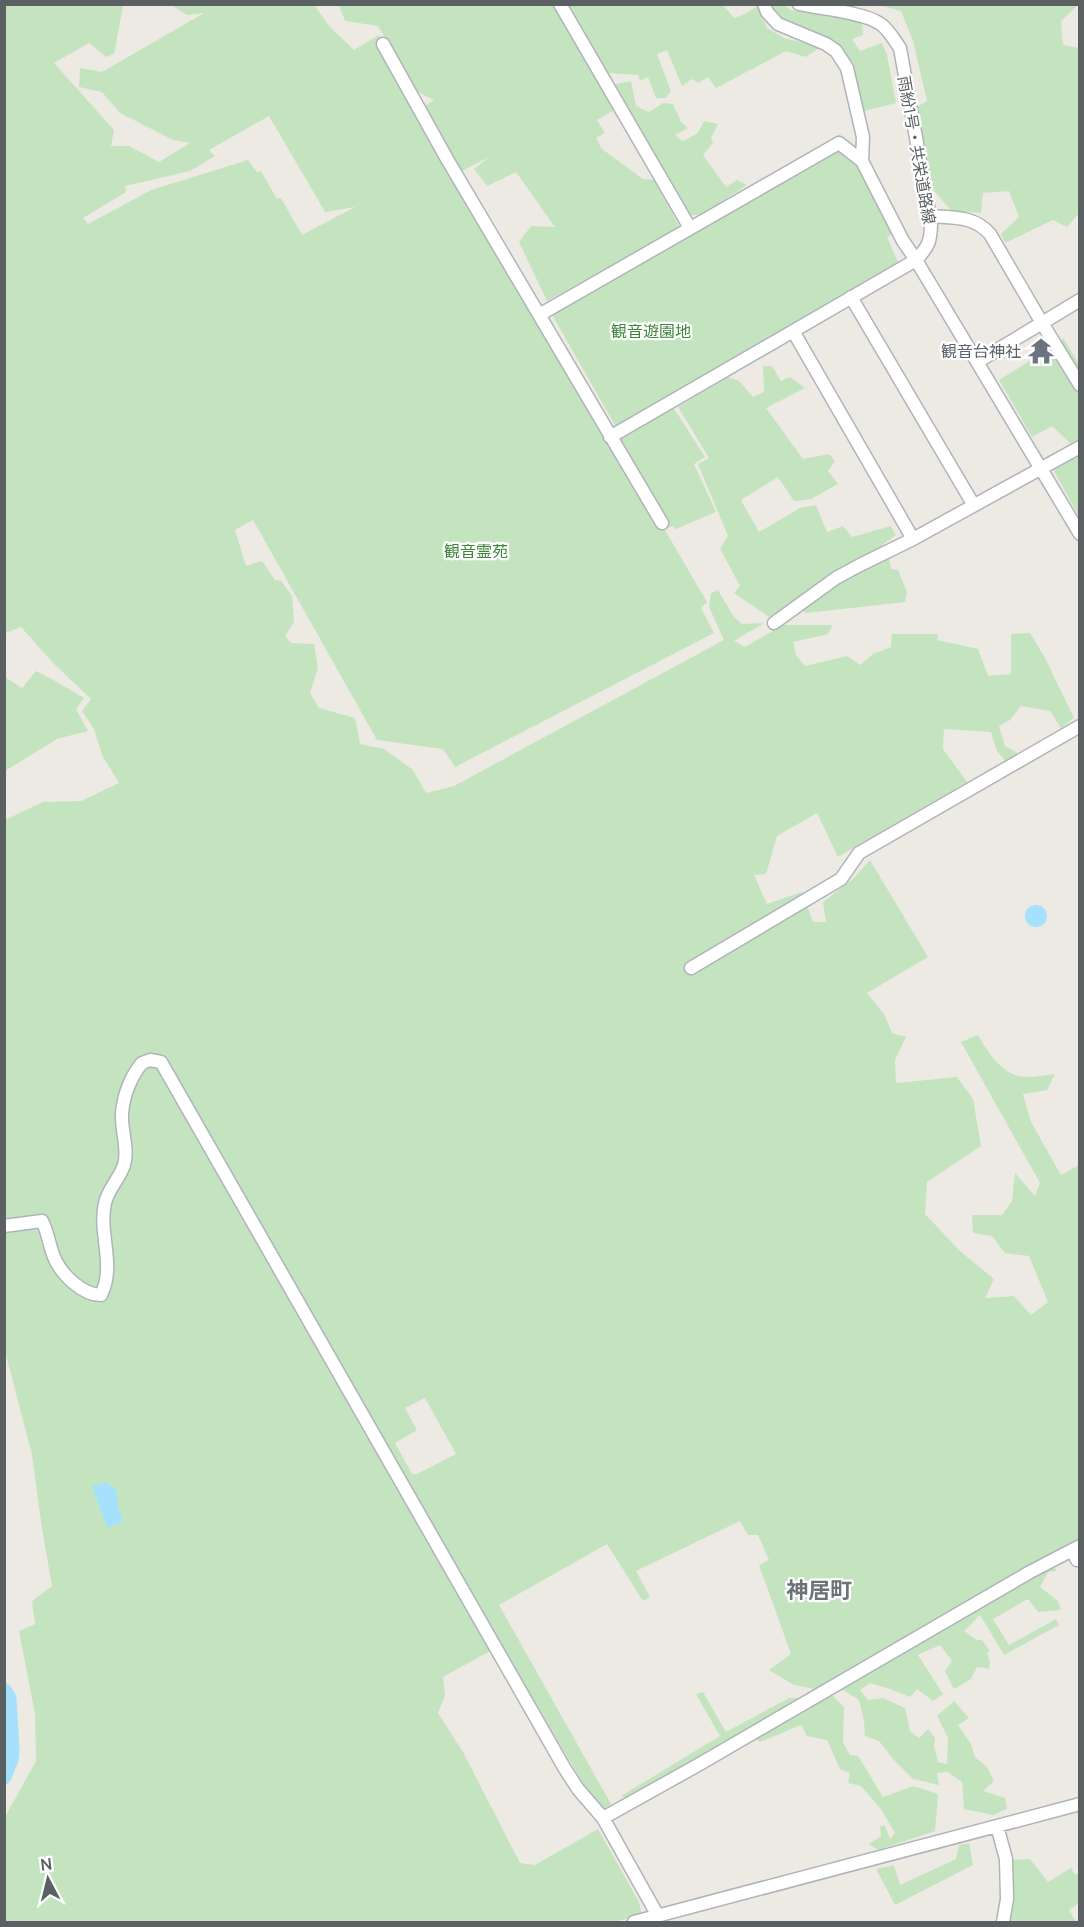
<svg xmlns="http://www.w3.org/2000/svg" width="1084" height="1927" font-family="Manrope,'Noto Sans JP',sans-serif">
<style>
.green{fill:#c4e4c0;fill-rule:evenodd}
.water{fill:#a5e0fc}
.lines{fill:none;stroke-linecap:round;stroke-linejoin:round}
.river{stroke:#a5e0fc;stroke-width:15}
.minor-casing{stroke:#b0b4b8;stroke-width:15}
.minor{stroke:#fff;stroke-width:12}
.labels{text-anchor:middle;stroke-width:4.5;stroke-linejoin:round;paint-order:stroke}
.street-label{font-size:16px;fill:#5b6063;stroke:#fff}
.park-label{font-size:16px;fill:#3d8538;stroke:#fff}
.worship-label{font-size:16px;fill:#5b616d;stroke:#fff;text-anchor:end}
.district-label{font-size:22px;font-weight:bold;fill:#6c7275;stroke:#fff}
</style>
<rect width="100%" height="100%" fill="#edeae3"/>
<!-- green -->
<path class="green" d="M722,4L734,18L747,13L757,6L767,28L786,39L822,46L806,57L786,51L716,88L708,77L698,83L692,79L682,86L667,50L657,54L671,91L666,98H656L648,77L640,81L638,75L608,73L596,59L616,109L597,120L605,133L596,138L602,149L643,179L654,180L680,228L547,301L519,242L531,226L555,227L516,172L487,186L474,169L489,157L462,171L617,439L673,407L705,457L694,464L716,512L676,529L672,526L665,530L707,602L701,608L714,633L455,767L443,749L377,740L253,520L235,530L246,566L262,561L275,580L281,581L292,596L294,622L285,636L291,643L314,644L318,668L310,693L319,708L355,718L360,744L384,749L413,770L426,793L454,786L724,640L709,607L711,593L718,590L734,617L742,624L764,623L734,641L745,647L783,625H833L828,634L793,642L796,655L805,666L847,656L860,665L873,654L891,647L892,634H938L937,640L978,649L988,676L1011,674V634L1030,633L1044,656L1074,718L1061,728L1050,711L1021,706L1010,720L999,726L1005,746L1018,753L1007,763L997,751L991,732L944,729L943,749L967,782L838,857L817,813L777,836L766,874L754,875L767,904L802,892L813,922H826L823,902L853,879L870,860L928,957L867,993L884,1014L892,1033L906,1037L895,1060L896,1083L957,1077L973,1099L981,1146L927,1182L925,1214L960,1251L994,1279L985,1298L1014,1296L1031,1315L1048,1302L1029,1256L1005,1253L992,1236L973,1233L972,1215H1002L1012,1201L1015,1173L1035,1196L1040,1183L961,1042L978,1035C988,1052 1003,1077 1026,1077C1035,1077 1045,1075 1055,1074L1047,1090L1023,1094L1031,1122L1061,1175L1079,1165V1538L1047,1559L1057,1571L1048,1572L1040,1587L1058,1601L1061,1610L1038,1612L1028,1599L993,1619L1009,1645L1056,1619L1059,1625L1004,1655L980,1615L964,1631L977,1640H982L990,1651L987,1653L990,1661L989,1669L977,1667L971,1679L954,1689L945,1671L952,1661L940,1645L918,1655L943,1694L933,1701L917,1689L910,1697L890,1689L870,1683L860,1690L868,1700L883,1698L905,1708L910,1731L919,1738L928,1729L935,1738L934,1746L938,1762L947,1764L948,1738L937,1716L954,1701L969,1718L958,1725L971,1744L975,1757L987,1767L994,1781L983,1791L1005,1798L1007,1809L993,1815L964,1809L962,1782L948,1772L937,1773L939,1785L913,1779L893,1759L879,1741L865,1736L864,1721L859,1700L841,1689H815L794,1685L769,1670L791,1654L759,1565L769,1560L758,1535H748L740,1521L636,1571L650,1597L643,1601L607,1544L499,1605L611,1804L603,1810L583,1783L501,1645L443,1677L445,1696L438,1713L463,1752L520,1863L535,1865L598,1829L639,1902L642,1915L613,1922H5V1817L36,1761L35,1714L19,1631L35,1624L32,1601L52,1586L42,1529L32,1455L5,1351V820L43,802L81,801L119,783L102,755L94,729L82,711L91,699L53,663L21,627L5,633V5H127L123,6L114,54L106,57L89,43L54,63L114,130L111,146H129L159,162L190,143L173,140L120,113L102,92L79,87L80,68L102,72L204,13L187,15L171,5H314L330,27L354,50L379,35L425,106L434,100L418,92L378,26L345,21L339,5ZM269,116L325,212L355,207L302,235L281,198L277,199L261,171L257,172L248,160L151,190L88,224L83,218L126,192L125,186L190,171L215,156L209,150ZM425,1398L456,1454L417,1474H412L395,1443L417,1430L405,1408Z
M770,5H783L791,10L862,22L863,35L852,39L860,51L882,43L887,55L896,103L864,111C858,90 851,58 833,43C812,24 785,33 770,5Z
M879,5H1078L1061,21L1063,45L1080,48L1079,213L1067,227L1053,220L1005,243L1001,234L1019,217L1009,191L983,193L981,213L951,210L934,191L917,107L927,101L913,41L901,11Z
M631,81L636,106L649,112L663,103L673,104L681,122L688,128L675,135L682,141L697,134L704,121L718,124L711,138L713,143L703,155L726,187L737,180L747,185L701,215H688L653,158L655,153L652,147L648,145L611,85Z
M839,147L859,164L894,232L887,237L899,264L616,427L551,313Z
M1063,338L1079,364V516L1046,457L1071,444L1052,426L1032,437L999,380L1031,360L1035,363L1054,357Z
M763,366H772L781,381L790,377L805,388L766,408L803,459L829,454L835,461L828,471L838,484L811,499L794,501L778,477L741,500L759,532L800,508L816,505L827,532L843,526L852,537L891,526L896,535L881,546L889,556L891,569L898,570L907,592L905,602L806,613L801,609L816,589L769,617L734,593L740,586L720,549L728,536L698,464L709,458L678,407L728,377L739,381L753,397L764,392Z
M36,671L50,678L84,698L76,709L88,731L57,739L5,771V677L22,688Z
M703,1692L726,1732L789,1698H807L820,1692L833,1696L844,1707L843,1742L850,1755L858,1756L883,1797L913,1786L938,1794L935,1831L878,1850L869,1844L881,1836L880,1826H885L890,1839L895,1833L881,1809L861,1786L848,1783L850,1773L840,1769L827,1740L807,1736L801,1725L760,1742L747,1733L628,1798L621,1796L720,1736L696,1694Z
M969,1843L973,1865L895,1905L876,1869L894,1865L900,1885L956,1859L959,1845Z
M1030,1859L1048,1882L1071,1868L1075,1875L1079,1872V1903L1069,1910L1076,1922H1000L1010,1918L1014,1894L1013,1860Z"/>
<!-- water -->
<path class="water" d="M1025 916a11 11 0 1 1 22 0a11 11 0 1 1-22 0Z
M106,1482L116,1490L118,1506L123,1521L107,1528L92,1486Z"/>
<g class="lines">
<!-- river -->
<path class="river" d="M4,1690L9,1698L12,1750L11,1760L4,1777"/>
<!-- minor casing -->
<g class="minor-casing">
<path id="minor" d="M560,4L690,228
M764,4L767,12L778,24L826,44L836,51L847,68L863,137L862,161
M383,44L447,159L662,523
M929,216C953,218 973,215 990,234L1042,323L977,362
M851,297L973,504
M1080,300L1042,323L1080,385
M539,315L839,143L862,161L903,241L916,260L1080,534
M793,331L913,539
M610,437L916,260C929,246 931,241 931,222L900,48C894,40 888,28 879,23C861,12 821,9 799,4
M774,623L836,578L860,565L913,539L1080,447
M691,968L841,879L859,853L1080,726
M4,1226L42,1221C48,1232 49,1245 54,1257C61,1274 82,1295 101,1295C116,1265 98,1234 105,1203C108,1189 120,1178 124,1165C129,1149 121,1131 122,1114C123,1096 131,1076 142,1063L150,1060L161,1062L565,1769L578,1789L603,1818L658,1916
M1072,1550L1077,1560H1080
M603,1818L698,1765L1030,1572L1080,1546
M997,1826L1006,1859L1007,1899L1003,1922
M634,1922L1080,1804"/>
</g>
<!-- minor -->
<use href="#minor" class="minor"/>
</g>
<!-- icons -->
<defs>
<g id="temple-bare" transform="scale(2.07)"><path d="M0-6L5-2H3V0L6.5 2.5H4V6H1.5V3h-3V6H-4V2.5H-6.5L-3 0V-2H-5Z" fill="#6b7280" stroke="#fff" stroke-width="2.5" paint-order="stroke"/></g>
</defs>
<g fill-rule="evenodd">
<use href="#temple-bare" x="1041" y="351"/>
</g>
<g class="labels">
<!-- street labels -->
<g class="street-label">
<text transform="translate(917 150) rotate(80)" y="6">雨紛1号・共栄道路線</text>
</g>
<!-- park labels -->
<g class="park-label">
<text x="651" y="337">観音遊園地</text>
<text x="476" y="557">観音霊苑</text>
</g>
<!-- worship labels -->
<g class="worship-label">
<text x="1021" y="357">観音台神社</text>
</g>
<!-- district labels -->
<g class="district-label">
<text x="819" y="1598">神居町</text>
</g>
</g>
<!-- border -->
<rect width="1084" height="1927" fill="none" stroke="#5b6063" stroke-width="12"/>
<!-- north arrow -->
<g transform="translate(48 1879) rotate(353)" stroke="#ffffff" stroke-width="4.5" paint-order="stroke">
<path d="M0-4.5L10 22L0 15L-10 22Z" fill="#5b6063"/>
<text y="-9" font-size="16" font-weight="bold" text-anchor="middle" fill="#5b6063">N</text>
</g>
</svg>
